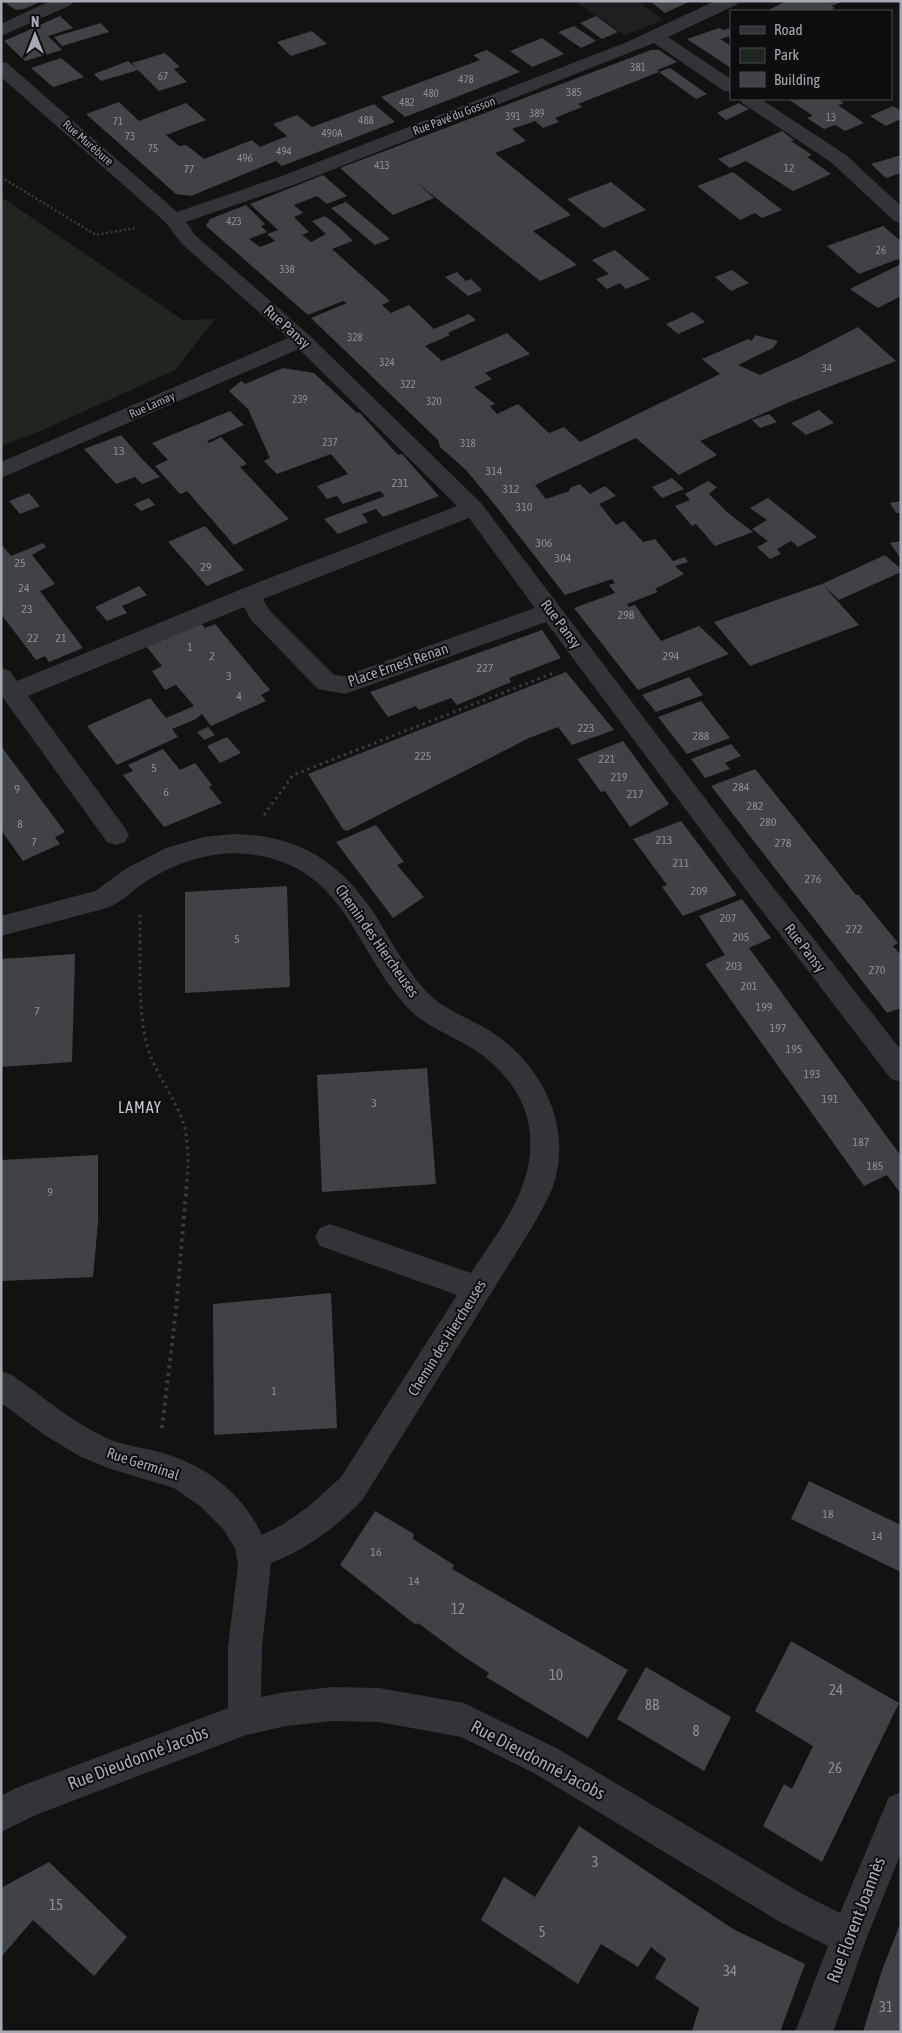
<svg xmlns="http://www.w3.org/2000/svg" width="902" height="2033" font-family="'Asap Condensed',sans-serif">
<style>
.built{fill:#1e1e20}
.green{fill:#1f251f}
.building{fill:#414246}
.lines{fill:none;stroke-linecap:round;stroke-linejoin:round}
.path-far2{stroke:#3a3b3f;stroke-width:2.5;stroke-dasharray:2 2.5;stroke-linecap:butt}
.path-far1{stroke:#3a3b3f;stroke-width:3;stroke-dasharray:2.5 4;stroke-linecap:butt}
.path{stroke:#3a3b3f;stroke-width:4;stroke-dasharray:3 4.5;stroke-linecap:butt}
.minor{fill:#333438;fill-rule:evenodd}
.labels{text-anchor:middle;stroke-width:4;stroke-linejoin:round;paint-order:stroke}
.far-number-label{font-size:11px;fill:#8c8f97}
.far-street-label{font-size:12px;fill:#a5a9b2;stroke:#0d0d0e}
.number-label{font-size:12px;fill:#8c8f97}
.street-label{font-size:15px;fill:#a5a9b2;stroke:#0d0d0e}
.near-number-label{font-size:15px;fill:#8c8f97}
.neighbourhood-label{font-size:16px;letter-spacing:1px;fill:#c5c8cf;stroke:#0d0d0e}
.near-street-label{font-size:18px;fill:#a5a9b2;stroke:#0d0d0e}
</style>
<rect width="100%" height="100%" fill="#121213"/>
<!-- built -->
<path class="built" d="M574,1H638L664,20L625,35Z"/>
<!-- green -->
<path class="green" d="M1,197L183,320L215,319L175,370L45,429L1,446Z"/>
<!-- building -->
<path class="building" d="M6,1H42L24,9L16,10L4,2Z
M650,1H691L665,13Z
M787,1H843L832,6L824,2L835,8L828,11H766Z
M60,16L73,28L48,36L62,50L25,61L4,41Z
M596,16L618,32L602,39L580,23Z
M101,23L109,32L62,46L54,37Z
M574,26L596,41L581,48L558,32Z
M719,28L724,30L731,28V36L720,39L731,46V68L687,39Z
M312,31L327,44L291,56L277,42Z
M542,38L564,54L532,67L510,51Z
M487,50L520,72L405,117L381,97L480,60L473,55Z
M651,50H659L677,62L657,70L659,72L578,104L582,107L555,118L559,122L543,128L535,121L512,129L526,141L495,153L571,215L533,231L577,265L540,281L416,182L434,198L393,215L340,168Z
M165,53L180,67L174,69L187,82L159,91L138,70L101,81L94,74L128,61L136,68L132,63Z
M61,58L84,77L53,87L31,68Z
M670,68L707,94L696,99L659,72Z
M788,99H838L844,103L838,105L864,123L845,131L835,125L824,129L807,118L813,116Z
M119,102L139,121L186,103L206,120L166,135L179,146L186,145L204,159L252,140L260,147L287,136L273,124L297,115L312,127L374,104L395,122L282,166L276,161L191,196L176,194L86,114Z
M739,103L749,109L726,120L717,113Z
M893,106L901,111V119L886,126L870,116Z
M782,131L794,140L791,141L812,155L807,157L831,174L793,191L746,161L730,168L718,159Z
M901,155V173L886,178L871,164Z
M733,172L782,210L762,218L755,213L740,220L697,186Z
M323,175L347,196L327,204L317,196L294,205L303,213L294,217L309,232L302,235L311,242L326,234L312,221L325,216L340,228L353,241L332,249L390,301L382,305L391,313L409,305L434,329L469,314L476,320L448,333L450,335L425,346L442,361L507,333L530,354L485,373L492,379L474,387L495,404L490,406L497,414L518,404L549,433L564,427L580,442L720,374L702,359L748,339L751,341L756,335L778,341L773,348L738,365L760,375L800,357L858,327L896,361L792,401L700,441L717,455L679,475L636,438L535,485L546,499L570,491L569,490L572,487L580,484L590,494L605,486L616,496L599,504L616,525L624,521L643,542L655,539L673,561L685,557L688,562L675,566L684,574L655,589L658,592L627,604L629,607L635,605L661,641L699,626L729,654L638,690L574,608L615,593L609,585L615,583L612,579L565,595L495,505L466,470L440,447L438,440L311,318L347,303L343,301L308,315L206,226L210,219L246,205L265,224L261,226L267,232L249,239L260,247L275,241L267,234L278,230L250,204Z
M611,182L646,210L603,228L567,199Z
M346,202L390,239L375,245L331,208Z
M883,226L901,241V258L859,274L827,246Z
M615,250L650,279L626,289L620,283L607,289L596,279L609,274L592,260Z
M901,264V296L878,308L850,289Z
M732,270L749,283L731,291L715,277Z
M457,272L466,281L471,279L482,290L468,296L445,277Z
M693,312L705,322L678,334L666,324Z
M283,368L314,373L357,413L359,412L398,455L402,454L439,496L383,517L376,509L362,514L368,522L338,534L324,519L385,496L380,491L343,504L337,496L327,499L317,486L348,474L331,454L277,474L264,461L270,458L248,409L229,391L241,381L245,384Z
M819,410L834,423L806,435L791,423Z
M230,411L244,425L207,441L209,443L221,437L247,464L240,467L289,519L234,545L187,491L180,494L155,466L168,460L152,443Z
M769,414L777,422L760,428L752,420Z
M121,435L142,459L160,477L142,484L135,477L116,484L84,449Z
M672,478L684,489L662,498L652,487Z
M708,481L717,487L709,494L728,513L753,532L715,546L696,524L692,526L675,506L690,500L685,494Z
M29,493L40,506L20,514L9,501Z
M149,498L155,505L141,511L134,504Z
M768,498L817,537L798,547L791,541L777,549L781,554L770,559L757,547L768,541L752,529L767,520L750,508Z
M901,501V513H896L890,503Z
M205,526L244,570L207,586L168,542Z
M901,541V559L890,543Z
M43,543L46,547L32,555L55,584L40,591L83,648L49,662L45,656L36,660L1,614V544L11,556Z
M885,555L901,569V572L839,600L823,585L859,625L750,666L714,622L822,584Z
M139,586L147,595L122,606L127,613L107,621L95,607Z
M200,622L205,628L215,624L270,690L261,695L266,701L211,726L202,714L194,720L172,729L178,737L117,765L87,726L150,698L166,718L194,706L176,685L165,690L152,671L162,666L146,646Z
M542,630L561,658L509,678L511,682L457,705L451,698L419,710L416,706L388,717L370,692Z
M566,672L614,730L572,745L558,727L529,738L347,831L343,829L308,774Z
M689,677L703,695L656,712L642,695Z
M701,701L730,738L687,754L658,717Z
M208,727L215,735L204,740L197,732Z
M227,737L241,753L220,763L207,746Z
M623,741L669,804L630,827L605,791L601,792L577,759Z
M731,744L741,756L725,763L730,769L705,778L691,759Z
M1,746L65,832L55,837L60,844L23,861L1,830Z
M163,749L180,770L195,763L212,785L209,787L222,803L164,827L123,775L133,771L128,765Z
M755,769L856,895H859L898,943L893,946L901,955V1008L887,1013L711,786Z
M681,821L737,895L683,916L662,887L667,885L633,839Z
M376,825L404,862L397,865L424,897L393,918L336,842Z
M287,886L290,987L185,993V892Z
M742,899L771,938L749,948L901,1156V1194L887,1175L864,1186L705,964L725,955L699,916Z
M75,954L72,1062L1,1067V959Z
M427,1068L436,1184L322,1192L317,1075Z
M98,1155V1223L93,1277L1,1281V1160Z
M331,1293L337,1428L214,1435L213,1304Z
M809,1481L901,1525V1572L791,1519Z
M375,1511L414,1534L413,1539L454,1565L452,1569L628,1670L588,1738L486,1677L489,1673L460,1654L418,1623L416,1625L340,1565Z
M791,1641L899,1703L822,1862L763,1826L784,1784L792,1789L813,1746L755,1711Z
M646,1667L731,1717L704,1771L617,1719Z
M579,1826L733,1929L805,1964L780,2032L692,2031L699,2008L655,1978L666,1959L651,1947L638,1967L601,1944L578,1984L481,1920L504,1877L535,1897Z
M49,1862L127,1937L94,1976L33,1920L1,1957V1888Z
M901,1922V2032H863L882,1970Z"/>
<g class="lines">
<!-- path-far2 -->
<path class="path-far2" d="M1,177L96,235L136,228"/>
<!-- path-far1 -->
<path class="path-far1" d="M264,815L293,775L556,672
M140,915C141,955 137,1003 146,1041C153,1073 177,1098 185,1129C189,1147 188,1164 187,1182"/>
<!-- path -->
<path class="path" d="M162,1428L176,1310L187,1181"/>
<!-- minor -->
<path class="minor" d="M50,1H74L71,5L1,36V24Z
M715,1H739L736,5L668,37L731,79V92L724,91L654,43L296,184L186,222L195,235L309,335L481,503L751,859L901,1050V1082L891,1079L733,873L546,622L345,694L318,689L251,620L244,607L28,696L125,828L129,835L125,842L116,845L107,842L1,695V668L10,671L17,681L259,582L457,506L299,349L1,478V462L288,338L181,243L167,224L153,211L1,77V62L7,63L177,212L282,176L627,42ZM469,518L535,608L344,676L334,675L269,610L263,599Z
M740,99H761L846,155L901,206V223L894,221L832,163L742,103Z
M233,834C298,835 338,860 374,913C390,939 404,966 424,989C442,1010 468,1017 490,1031C538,1061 570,1119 556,1176C552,1193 542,1209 534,1224L363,1499C337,1527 307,1549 271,1563L262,1647L261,1697L286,1692L333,1687L379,1688L464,1703L558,1749L806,1896L840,1913L889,1797L901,1792V1853L867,1937L833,2032H795L828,1946L780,1922L534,1773L461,1737L379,1722L333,1721L286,1726L246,1735L38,1814L1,1832V1796L16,1788L228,1708V1647L238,1565L235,1548L223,1529L200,1506L174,1488L111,1469L81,1457L46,1436L1,1403V1371L12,1375C42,1396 71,1421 104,1437C120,1445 141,1447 159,1452C204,1464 242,1492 262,1535L282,1525L308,1507L341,1477L457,1295L320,1246L315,1237L320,1228L330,1224L471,1273C498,1231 535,1188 530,1134C526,1092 497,1061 461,1042C443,1032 424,1024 410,1010C353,951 347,865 248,854C212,850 175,863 145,882C132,891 122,902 107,908L1,936V916L95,891L127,868L166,848L204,837Z"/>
</g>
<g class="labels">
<!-- far-number labels -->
<g class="far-number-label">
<text x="638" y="71">381</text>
<text x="163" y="80">67</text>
<text x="466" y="83">478</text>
<text x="574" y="96">385</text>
<text x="431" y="97">480</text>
<text x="407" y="106">482</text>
<text x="537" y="117">389</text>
<text x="513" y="120">391</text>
<text x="831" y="121">13</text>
<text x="366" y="124">488</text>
<text x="118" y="125">71</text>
<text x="332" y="137">490A</text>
<text x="130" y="140">73</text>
<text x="153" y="152">75</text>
<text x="284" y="155">494</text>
<text x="245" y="162">496</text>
<text x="382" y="169">413</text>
<text x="789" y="172">12</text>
<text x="189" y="173">77</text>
<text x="234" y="225">423</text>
<text x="881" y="254">26</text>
<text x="287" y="273">338</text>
<text x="355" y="341">328</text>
<text x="387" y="366">324</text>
<text x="827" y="372">34</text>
<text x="408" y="388">322</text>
<text x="300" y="403">239</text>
<text x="434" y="405">320</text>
<text x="330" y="446">237</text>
<text x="468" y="447">318</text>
</g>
<!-- far-street labels -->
<g class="far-street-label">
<text transform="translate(454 116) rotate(-21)" y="4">Rue Pavé du Gosson</text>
<text transform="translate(88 143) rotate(41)" y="4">Rue Murébure</text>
<text transform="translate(152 405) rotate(-24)" y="4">Rue Lamay</text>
</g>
<!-- number labels -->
<g class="number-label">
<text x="119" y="455">13</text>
<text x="494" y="475">314</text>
<text x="400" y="487">231</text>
<text x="511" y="493">312</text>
<text x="524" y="511">310</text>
<text x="544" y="547">306</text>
<text x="563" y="562">304</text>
<text x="20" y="567">25</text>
<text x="206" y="571">29</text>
<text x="24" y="592">24</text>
<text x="27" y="613">23</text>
<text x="626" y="619">298</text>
<text x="33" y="642">22</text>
<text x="61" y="642">21</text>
<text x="190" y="651">1</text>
<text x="212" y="660">2</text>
<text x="671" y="660">294</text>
<text x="485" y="672">227</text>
<text x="229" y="680">3</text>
<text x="239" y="700">4</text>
<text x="586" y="732">223</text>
<text x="701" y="740">288</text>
<text x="423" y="760">225</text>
<text x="607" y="763">221</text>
<text x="154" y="772">5</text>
<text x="619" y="781">219</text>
<text x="741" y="791">284</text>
<text x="17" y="793">9</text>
<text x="166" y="796">6</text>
<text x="635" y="798">217</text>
<text x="755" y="810">282</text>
<text x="768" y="826">280</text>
<text x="20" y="828">8</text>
<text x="664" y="844">213</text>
<text x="34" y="846">7</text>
<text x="783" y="847">278</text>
<text x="681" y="867">211</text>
<text x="813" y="883">276</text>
<text x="699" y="895">209</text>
<text x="728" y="922">207</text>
<text x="854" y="933">272</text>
<text x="741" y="941">205</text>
<text x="237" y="943">5</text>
<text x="734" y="970">203</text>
<text x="877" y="974">270</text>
<text x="749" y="990">201</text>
<text x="764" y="1011">199</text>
<text x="37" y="1015">7</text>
<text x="778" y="1032">197</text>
<text x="794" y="1053">195</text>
<text x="812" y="1078">193</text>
<text x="830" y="1103">191</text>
<text x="374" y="1107">3</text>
<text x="861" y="1146">187</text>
<text x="875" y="1170">185</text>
<text x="50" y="1196">9</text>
<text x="274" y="1395">1</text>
<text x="828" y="1518">18</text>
<text x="877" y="1540">14</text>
<text x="376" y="1556">16</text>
<text x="414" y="1585">14</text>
</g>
<!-- street labels -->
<g class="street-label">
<text transform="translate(287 327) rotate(42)" y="5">Rue Pansy</text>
<text transform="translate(561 624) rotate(53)" y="5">Rue Pansy</text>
<text transform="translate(398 665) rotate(-19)" y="5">Place Ernest Renan</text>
<text transform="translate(377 941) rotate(55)" y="5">Chemin des Hiercheuses</text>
<text transform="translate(805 948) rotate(52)" y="5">Rue Pansy</text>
<text transform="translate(447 1338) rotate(-58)" y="5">Chemin des Hiercheuses</text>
<text transform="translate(143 1464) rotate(18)" y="5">Rue Germinal</text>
</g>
<!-- near-number labels -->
<g class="near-number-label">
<text x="458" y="1614">12</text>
<text x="556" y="1680">10</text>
<text x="836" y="1695">24</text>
<text x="652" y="1710">8B</text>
<text x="696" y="1736">8</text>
<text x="835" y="1773">26</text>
<text x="595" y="1867">3</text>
<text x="56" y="1910">15</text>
<text x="542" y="1937">5</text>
<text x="730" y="1976">34</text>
<text x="886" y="2012">31</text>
</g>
<!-- neighbourhood labels -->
<g class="neighbourhood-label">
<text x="140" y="1113">LAMAY</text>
</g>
<!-- near-street labels -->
<g class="near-street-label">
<text transform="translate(138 1758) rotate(-21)" y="6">Rue Dieudonné Jacobs</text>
<text transform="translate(538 1760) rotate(28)" y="6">Rue Dieudonné Jacobs</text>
<text transform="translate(856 1920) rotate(-69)" y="6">Rue Florent Joannès</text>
</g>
</g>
<!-- border -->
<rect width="902" height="2033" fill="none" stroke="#a5a9b2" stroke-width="5"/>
<!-- legend -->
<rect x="730" y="10" width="162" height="90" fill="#0d0d0e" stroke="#4a4b50"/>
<rect x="740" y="26" width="25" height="8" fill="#333438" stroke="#4a4b50"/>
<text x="774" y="35" font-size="15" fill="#a5a9b2">Road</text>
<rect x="740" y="48" width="25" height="15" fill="#1f251f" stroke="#4a4b50"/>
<text x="774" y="60" font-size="15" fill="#a5a9b2">Park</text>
<rect x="740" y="72" width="25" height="15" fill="#414246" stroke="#4a4b50"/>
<text x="774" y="85" font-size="15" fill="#a5a9b2">Building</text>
<!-- north arrow -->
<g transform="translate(35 35)" stroke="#0d0d0e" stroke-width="4" paint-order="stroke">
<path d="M0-4L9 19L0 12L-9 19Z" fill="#a5a9b2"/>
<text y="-8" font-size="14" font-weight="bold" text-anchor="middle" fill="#a5a9b2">N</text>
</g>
</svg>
